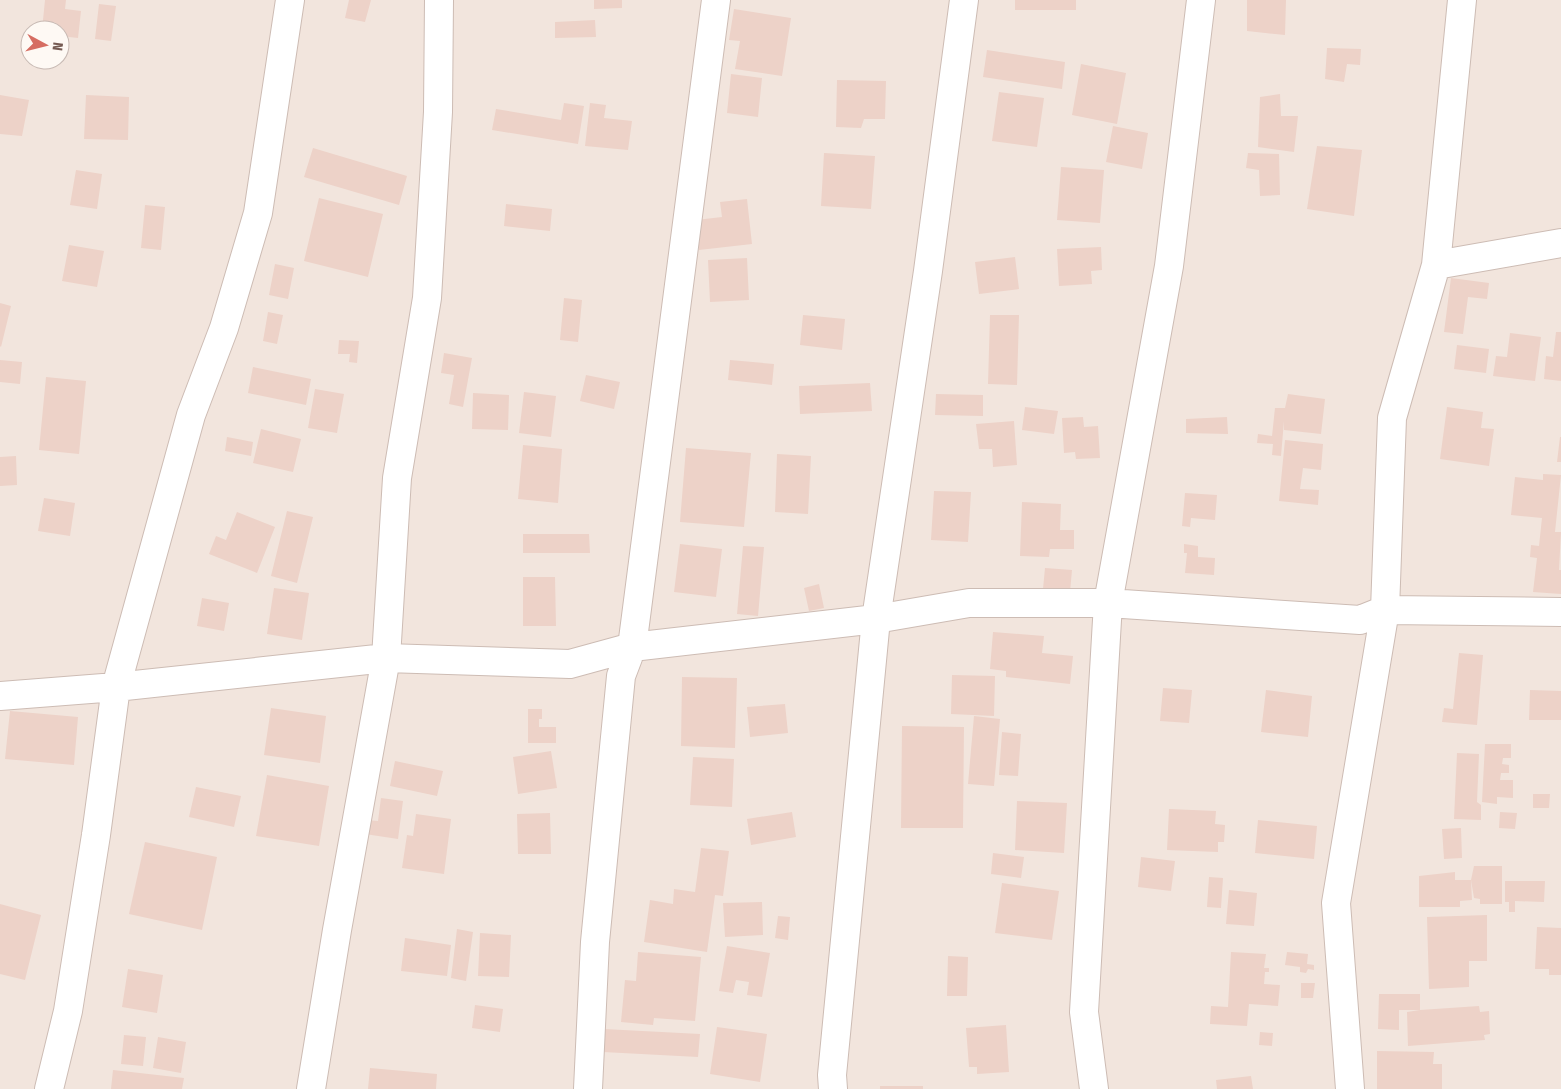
<svg xmlns="http://www.w3.org/2000/svg" width="1561" height="1089" font-family="'Fira Sans Condensed',sans-serif">
<style>
.residential{fill:#f2e5dd;fill-rule:evenodd}
.building{fill:#edd2c8}
.lines{fill:none;stroke-linecap:round;stroke-linejoin:round}
.minor-casing{stroke:#cdbcb4;stroke-width:30}
.minor{stroke:#fff;stroke-width:28}
</style>
<rect width="100%" height="100%" fill="#fbf4ee"/>
<!-- residential -->
<path class="residential" d="M0,0H1561V1089H0ZM30,30H60V60H30Z"/>
<!-- building -->
<path class="building" d="M45,0H66L65,9L81,11L78,38L60,36V30H42Z
M349,0H371L365,22L345,18Z
M594,0H622V8L594,9Z
M1015,0H1076V10H1015Z
M1247,0H1286L1285,35L1247,31Z
M99,4L116,6L111,41L95,39Z
M734,9L791,18L782,76L735,69L740,41L729,40Z
M595,20L596,37L555,38V22Z
M1327,48L1361,49L1360,65L1347,64L1344,82L1325,79Z
M987,50L1065,62L1062,89L983,77Z
M1081,64L1126,73L1117,124L1072,115Z
M731,74L762,78L758,117L727,113Z
M837,80L886,81L885,119H864L861,128L836,127Z
M999,92L1044,98L1037,147L992,141Z
M1280,94L1281,116H1298L1294,152L1258,147L1260,97Z
M0,95L29,100L22,136L0,134Z
M86,95L129,97L128,140L84,139Z
M564,103L584,106L578,144L492,130L496,109L561,120Z
M590,103L606,105L604,118L632,121L628,150L585,146Z
M1113,126L1148,133L1142,169L1106,162Z
M1317,146L1362,150L1354,216L1307,209Z
M313,148L407,176L399,205L304,177Z
M824,153L875,156L871,209L821,206Z
M1248,153L1279,154L1280,195L1260,196L1259,170L1246,168Z
M1061,167L1104,170L1100,223L1057,220Z
M76,170L102,174L97,209L70,205Z
M319,198L383,214L368,277L304,261Z
M747,199L752,244L699,250L696,220L722,217L720,202Z
M506,204L552,209L550,231L504,226Z
M145,205L165,207L161,250L141,248Z
M69,245L104,251L97,287L62,281Z
M1101,247L1102,270L1091,271L1092,284L1059,286L1057,249Z
M1015,257L1019,289L979,294L975,262Z
M747,258L749,300L710,302L708,260Z
M275,264L294,268L288,299L269,295Z
M1451,278L1489,283L1487,299L1468,297L1463,334L1444,332Z
M564,298L582,300L578,342L560,340Z
M0,303L11,306L1,347L0,346Z
M268,312L283,315L277,344L263,341Z
M803,315L845,319L842,350L800,345Z
M990,315H1019L1017,385L988,384Z
M1556,332H1561V381L1544,379L1546,356L1553,357Z
M1510,333L1541,337L1535,381L1493,376L1496,356L1507,357Z
M339,340L359,341L357,363L349,362L350,354H338Z
M1457,345L1489,349L1486,373L1454,369Z
M444,353L472,358L463,407L449,404L454,375L441,373Z
M0,360L22,362L20,384L0,382Z
M730,360L774,364L772,385L728,380Z
M253,367L311,379L306,405L248,393Z
M586,375L620,382L614,409L580,401Z
M46,377L86,381L79,454L39,450Z
M870,383L872,411L800,414L799,386Z
M315,389L344,394L337,433L308,428Z
M524,392L556,396L551,437L519,433Z
M473,393L509,395L508,430L472,429Z
M936,394L983,395V416L935,415Z
M1288,394L1325,399L1321,434L1284,430V421L1281,456L1272,455L1273,444L1257,443L1258,434L1272,436L1275,408H1285Z
M1025,407L1058,411L1054,434L1022,430Z
M1447,407L1483,412L1481,428L1494,429L1489,466L1440,459Z
M1083,417L1084,427L1098,426L1100,458L1076,459L1075,452L1064,453L1062,418Z
M1227,417L1228,434L1186,433V419Z
M1014,421L1017,465L993,467L992,449H979L976,424Z
M261,429L301,439L293,472L253,463Z
M227,437L253,442L251,456L225,451Z
M1560,437H1561V462H1557Z
M1285,440L1323,444L1321,470L1303,468L1300,489L1319,490L1318,505L1279,501Z
M523,445L562,449L558,503L518,499Z
M686,448L751,453L744,527L680,522Z
M777,454L811,456L808,514L775,512Z
M16,456L17,485L0,486V457Z
M1543,474L1561,475L1555,532H1561L1559,570H1561V594L1533,592L1537,558L1530,557L1531,545L1539,546L1542,518L1511,515L1515,477L1543,480Z
M934,491L971,492L968,542L931,540Z
M1185,493L1217,495L1215,520L1191,518L1190,527L1182,526Z
M44,498L75,503L70,536L38,531Z
M1022,502L1061,504L1060,530H1074V549H1050L1049,557L1020,556Z
M287,511L313,517L297,583L271,576Z
M237,512L275,527L257,573L209,554L216,536L226,540Z
M523,534H589L590,553H523Z
M680,544L722,549L716,597L674,592Z
M1184,544L1198,546V557L1215,558L1214,575L1185,573L1187,553H1184Z
M743,546L764,547L758,616L737,614Z
M1045,568L1072,570L1070,592L1043,589Z
M523,577H555L556,626H523Z
M819,584L824,608L809,611L804,588Z
M274,588L309,593L302,640L267,634Z
M202,598L229,603L224,631L197,626Z
M993,632L1044,636L1042,653L1073,656L1070,684L1006,677V671L990,669Z
M1459,653L1483,655L1477,725L1442,722L1444,708L1453,709Z
M952,675L995,676L994,716L951,714Z
M682,677L737,678L735,748L681,746Z
M1163,688L1192,690L1189,723L1160,721Z
M1266,690L1312,696L1308,737L1261,732Z
M1530,690L1561,691V720H1529Z
M785,704L788,733L750,737L747,707Z
M271,708L326,716L320,763L264,755Z
M528,709H542V719H539V727H556V743H528Z
M10,711L78,717L74,765L5,759Z
M974,716L1000,719L994,786L968,784Z
M902,726L964,727L963,828H901Z
M1002,732L1021,734L1018,776L999,775Z
M1485,744H1511V758H1503L1502,764L1509,765V773H1501L1500,780H1513V798L1497,797V804L1482,802Z
M551,751L557,788L518,794L513,757Z
M1457,753L1479,754L1477,802L1481,805V820L1454,819Z
M693,757L734,759L732,807L690,805Z
M395,761L443,771L437,796L390,786Z
M267,775L329,786L319,846L256,836Z
M196,787L241,796L234,827L189,817Z
M1533,794H1550L1549,808H1533Z
M381,798L403,801L398,839L365,834L367,820L378,821Z
M1017,801L1067,803L1064,853L1015,850Z
M1169,809L1216,811L1215,824L1225,825L1224,842H1218V852L1167,850Z
M792,812L796,837L751,845L747,819Z
M1500,812L1517,813L1515,829L1499,828Z
M550,813L551,854H518L517,814Z
M416,814L451,819L444,874L402,868L407,835L413,836Z
M1258,820L1317,826L1314,859L1255,853Z
M1461,828L1462,858L1444,859L1442,829Z
M145,842L217,857L202,930L129,914Z
M701,848L729,851L723,896L715,895L707,952L644,942L650,900L673,904L674,889L695,892Z
M993,853L1024,857L1021,878L991,874Z
M1141,857L1175,861L1171,891L1138,887Z
M1474,866H1502V904H1480V899L1474,898L1471,880Z
M1455,872V880H1471L1472,900L1460,901V907H1419V876Z
M1209,877L1223,878L1221,908L1207,907Z
M1505,881H1545L1544,902L1515,901V912H1509V902H1505Z
M1002,883L1059,891L1052,940L995,933Z
M1229,890L1257,893L1254,926L1226,924Z
M762,902L763,935L725,937L723,903Z
M0,904L41,915L25,980L0,974Z
M1487,915V961H1469V987L1429,989L1427,917Z
M778,916L790,917L788,940L775,938Z
M1537,927L1561,928V975H1549V969H1535Z
M457,929L473,932L466,981L451,978Z
M480,933L511,935L509,977L478,976Z
M405,938L451,945L447,976L401,971Z
M727,946L770,953L762,997L747,995L749,982L736,980L733,993L719,991Z
M638,952L701,957L695,1021L654,1018L653,1025L621,1022L625,980L636,981Z
M1231,952L1266,954L1264,968H1269V972H1265L1264,984L1280,985L1278,1006L1249,1004L1247,1026L1210,1024L1211,1006L1228,1007Z
M1287,952L1308,954L1307,964L1314,965V970L1308,969L1306,973L1300,972V967L1285,965Z
M948,956L968,957L967,996H947Z
M128,969L163,975L157,1013L122,1007Z
M1301,983H1315L1313,998H1301Z
M1379,994H1420V1010L1479,1006L1480,1012L1489,1011L1490,1034L1484,1035L1485,1040L1408,1046L1407,1012L1420,1010H1399V1030L1378,1029Z
M475,1005L503,1009L500,1032L472,1028Z
M1006,1025L1009,1072L977,1074V1067H969L966,1028Z
M717,1027L767,1034L760,1082L710,1074Z
M604,1029L700,1034L698,1057L603,1052Z
M1260,1032L1273,1033L1272,1046L1259,1045Z
M124,1035L146,1037L143,1066L121,1064Z
M158,1037L186,1042L181,1073L153,1068Z
M1377,1051L1434,1052L1433,1064H1442V1089H1377Z
M370,1068L437,1074L436,1089H368Z
M113,1070L184,1078L182,1089H111Z
M1251,1076L1253,1089H1217L1216,1080Z
M880,1086H923V1089H880Z"/>
<g class="lines">
<!-- minor casing -->
<g class="minor-casing">
<path id="minor" d="M1462,0L1436,265L1561,243
M0,696L116,687L386,658L570,664L632,647L876,619L969,603H1108L1360,620L1385,610L1561,612
M49,1089L68,1011L96,835L116,687L191,415L224,328L258,213L290,0
M311,1089L337,930L386,658L397,478L427,298L438,112L439,0
M588,1089L595,942L621,676L632,647L716,0
M833,1089L832,1075L876,619L928,271L964,0
M1094,1089L1084,1012L1108,603L1169,266L1201,0
M1350,1089L1336,903L1385,610L1392,418L1436,265"/>
</g>
<!-- minor -->
<use href="#minor" class="minor"/>
</g>
<!-- north arrow -->
<g transform="translate(45 45) rotate(97)"><circle r="24" fill="#fef9f4" stroke="#c7b9b3"/>
<path d="M0-4L9 19L0 12L-9 19Z" fill="#d66d62"/>
<text y="-8" font-size="14" font-weight="bold" text-anchor="middle" fill="#755a52">N</text>
</g>
</svg>
